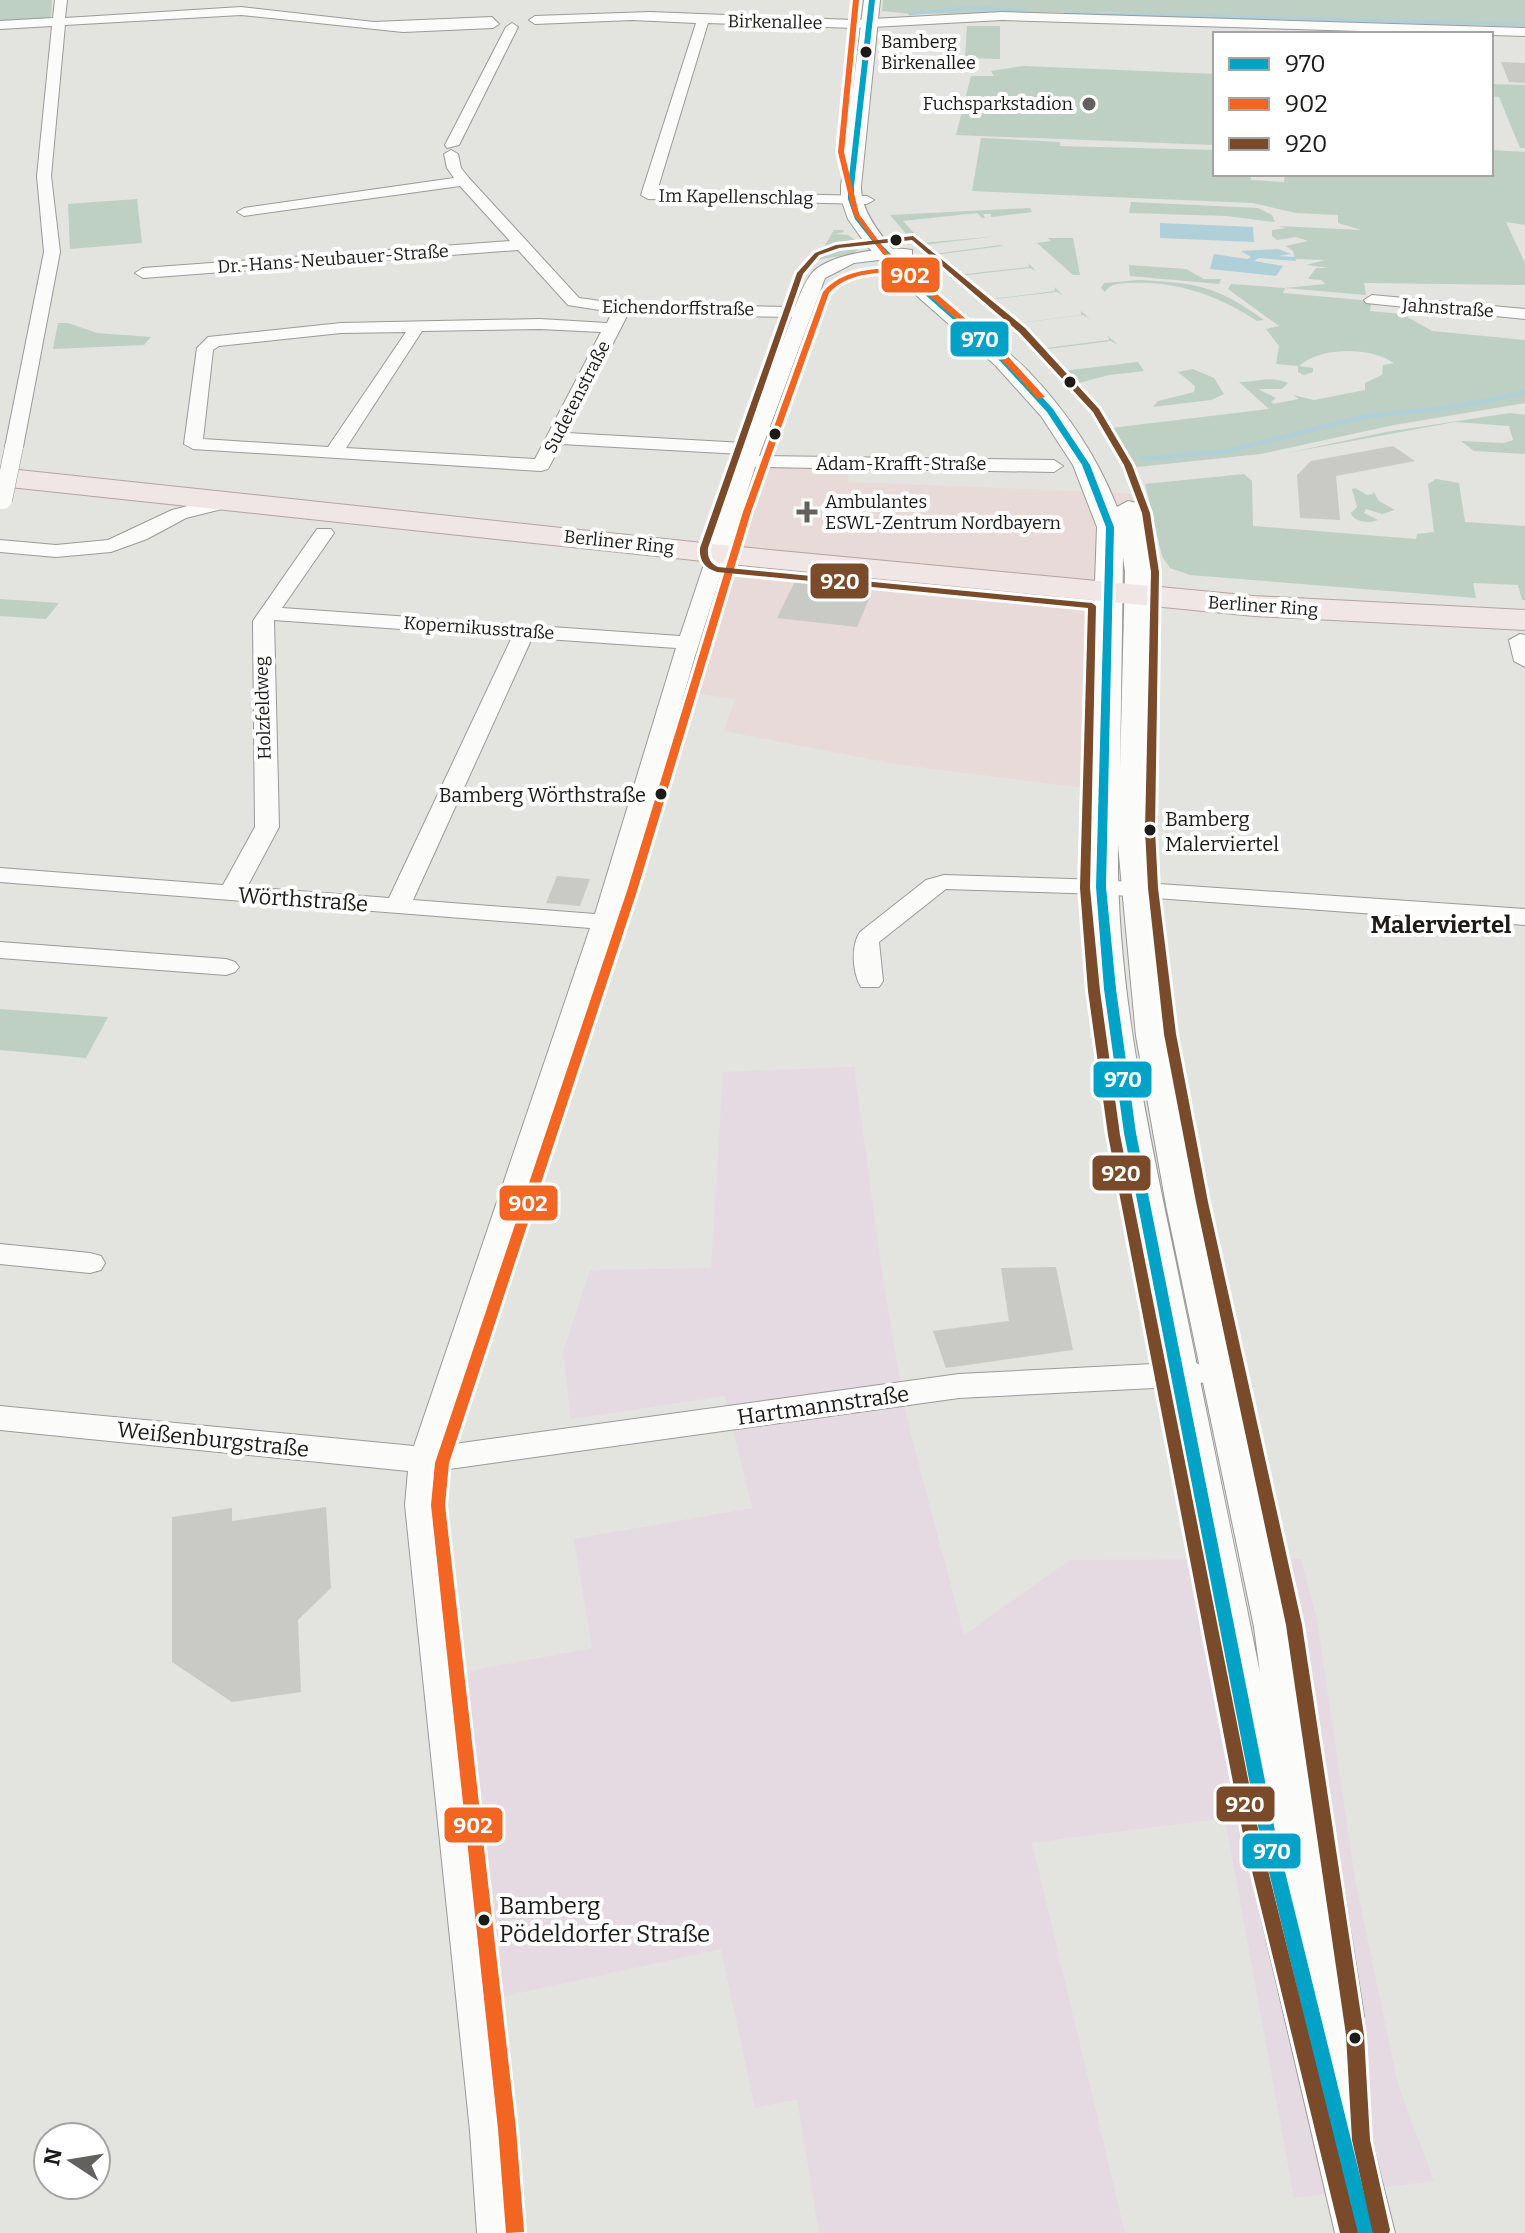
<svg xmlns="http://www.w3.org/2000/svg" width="1525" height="2233" font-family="Bitter,serif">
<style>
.commercial{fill:#e8dad8}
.industrial{fill:#e5dae1}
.green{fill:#becfc4}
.water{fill:#afcfd9}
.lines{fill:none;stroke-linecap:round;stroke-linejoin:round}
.stream-far1{stroke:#afcfd9;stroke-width:3}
.stream{stroke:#afcfd9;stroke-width:4}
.building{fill:#c9c9c6}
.street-casing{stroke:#9a9a97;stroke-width:2}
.secondary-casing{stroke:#9a9a97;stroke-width:2}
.primary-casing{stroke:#b3a4a0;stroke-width:2}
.street{fill:#fbfbfa;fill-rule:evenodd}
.secondary{fill:#fbfbfa;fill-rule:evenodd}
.primary{fill:#f0e6e5;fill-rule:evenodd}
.street-bridge-casing{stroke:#9a9a97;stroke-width:19;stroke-linecap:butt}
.street-bridge{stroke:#fbfbfa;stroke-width:18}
.bus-1-casing{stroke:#fff;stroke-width:6}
.bus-2-casing{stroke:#fff;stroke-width:6}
.bus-3-casing{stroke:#fff;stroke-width:6}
.bus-1{fill:#01a2c5;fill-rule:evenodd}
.bus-2{fill:#f26522;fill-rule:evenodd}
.bus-3{fill:#7a4b2a;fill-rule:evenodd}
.bus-dot{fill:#1c1b19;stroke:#fff;stroke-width:3}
.poi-dot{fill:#62615e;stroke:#fff;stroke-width:3}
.labels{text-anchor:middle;stroke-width:8;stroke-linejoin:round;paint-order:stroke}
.far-street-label{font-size:18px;fill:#1c1b19;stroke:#fff}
.far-bus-label{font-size:18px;fill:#1c1b19;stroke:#fff;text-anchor:start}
.far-poi-label{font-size:18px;fill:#1c1b19;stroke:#fff;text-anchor:end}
.bus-label{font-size:20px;fill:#1c1b19;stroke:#fff;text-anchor:end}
.street-label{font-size:22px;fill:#1c1b19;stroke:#fff}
.neighbourhood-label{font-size:24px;font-weight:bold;fill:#1c1b19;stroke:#fff}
.near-bus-label{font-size:24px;fill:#1c1b19;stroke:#fff;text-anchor:start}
.line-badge{stroke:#fff;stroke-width:3}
.badge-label{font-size:22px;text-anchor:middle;font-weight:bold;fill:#fff}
</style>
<rect width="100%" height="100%" fill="#e3e3df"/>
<!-- commercial -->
<path class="commercial" d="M753,462L849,465L848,482L1146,494L1161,573L1116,792L896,764L724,731L735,699L679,691Z"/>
<!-- industrial -->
<path class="industrial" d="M854,1067L883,1279L906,1416L964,1635L1070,1560L1301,1559L1317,1620L1355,1879L1398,2085L1434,2181L1294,2198L1225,1818L1032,1843L1125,2233H819L797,2099L755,2108L721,1949L473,2003L433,1678L592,1648L574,1539L752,1508L725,1396L571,1419L563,1352L590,1270L711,1268L723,1072Z"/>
<!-- green -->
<path class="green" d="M0,0H52L51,19L0,22Z
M883,0H1525V27L1183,17L1110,12L912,14L882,11Z
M967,26H1000V59L965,58Z
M1023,66L1215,74V145L956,135L971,76H994L991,71Z
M1491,84L1525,85V148H1520L1499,97L1491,96Z
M981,138L1060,142V146L1215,150V174H1250L1251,180L1284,182L1285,174H1491V150L1525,152V225L1506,222L1525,263V285L1364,283L1366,295L1285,288L1283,293L1361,300L1371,304L1370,311L1402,314L1432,331L1525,340V403L1394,425L1261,454L1137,467L1111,428L1269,409L1239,382C1258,382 1269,375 1288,383L1282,389H1258L1276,398L1271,402L1273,404L1299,399L1293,395L1314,400L1365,390V383L1382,375L1383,365L1394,363C1371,347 1321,346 1299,366L1313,368V372L1304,375L1298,372V366L1276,364L1279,346L1266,329L1279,326L1228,289L1231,284L1284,288L1326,284L1321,280L1308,279L1316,268H1330L1306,265L1325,260L1295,259L1293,251L1286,246L1308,241L1296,237L1277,240L1272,236V230L1286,228L1278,226L1361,230L1338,223V215L1296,213L1253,203L972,191Z
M137,199L142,243L70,249L68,204Z
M1131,202L1258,208L1272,215L1275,222L1226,216L1129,213Z
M1030,208L1032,212L991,217V214H983L985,218H982L977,213L903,221L923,243L998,236L922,245L913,242L890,215Z
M834,230H843L844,232L835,234L848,235L862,245L853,254L816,260Z
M1048,238H1073L1080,275H1073L1037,243L1051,241Z
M1000,245L1012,249L1002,246L935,255L957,275L1029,267L1028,263L1036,271L1030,268L959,276L983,300L1055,291L1054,287L1063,295L1057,292L986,300L1010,324L1081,315V311L1090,319L1083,315L1012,324L1038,349L1109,340L1108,336L1118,345L1111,341L1040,350L1062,371L1138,362L1144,371L1109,375L1075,384L930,257L934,254Z
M1129,265L1186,269L1204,279H1221L1219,284L1130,276Z
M1139,280C1197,283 1217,286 1264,320L1257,321C1219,296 1178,281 1132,283C1122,283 1110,283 1105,292L1101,288L1104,283Z
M58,323H68L97,333L151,337L144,345L53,349Z
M1193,369L1214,378L1224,394L1211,400L1153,407L1158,401L1194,392L1195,386L1178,372Z
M1510,413L1525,415V454L1474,451L1461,441L1504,443L1513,440L1509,426L1455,422L1287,453L1386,432Z
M1244,474L1252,481L1253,526L1416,539L1417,534L1434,532L1428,484L1436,479L1459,483L1465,522L1525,526V600H1522L1518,585L1473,583L1476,598L1190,575L1170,568L1162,556L1145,484Z
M1355,488L1367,495L1373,494V491L1379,501L1395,510L1382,514L1366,509L1364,513L1378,520C1369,524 1354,522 1351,513L1357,507L1352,489Z
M0,599L59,603L46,619L0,616Z
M0,1009L108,1017L86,1058L0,1050Z"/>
<!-- water -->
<path class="water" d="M1160,223L1253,227L1254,242L1160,238Z
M1278,249L1291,254L1278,256L1295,257L1296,261L1259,258L1254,261L1283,266L1276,276L1210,269L1214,254L1247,259L1251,257L1241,251Z"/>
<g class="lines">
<!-- stream-far1 -->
<path class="stream-far1" d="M1066,13L1525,24
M910,14L966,8L1025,10"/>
<!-- stream -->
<path class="stream" d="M1142,459L1228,451L1362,417L1453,407L1525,393"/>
</g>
<!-- building -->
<path class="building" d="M1501,62L1525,63V83L1509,82Z
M1393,446L1415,461L1336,476L1340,520L1300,518L1297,475L1311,461Z
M796,579L874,587L857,627L777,618Z
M557,876L590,879L580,906L546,903Z
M1056,1267L1073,1350L946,1368L933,1331L1009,1321L1001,1268Z
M326,1507L331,1588L298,1620L301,1692L232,1702L172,1662V1517L232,1508V1521Z"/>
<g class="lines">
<!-- street casing -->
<g class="street-casing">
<path id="street" d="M55,0H67L65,18L241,7L374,22L492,17L499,24L493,28L403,32L241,15L65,25L51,176L60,252L23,447L14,453L5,447L44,252L37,176L52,26L0,29V21L53,18Z
M650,12L854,20L1002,12L1525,28V36L1002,20L854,28L708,23L657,191L867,196L874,200L867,204L648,199L641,195L696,23L632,20L535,24L529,20L535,16Z
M512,23L518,27L459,145L447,148L445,145L506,27Z
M451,150L458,154L461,168L469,178L579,298L622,304L795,307C800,295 804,283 812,273C828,254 889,245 912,250V256L854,263L825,278L759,456L1054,460L1063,466L1054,472L755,467L694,659L619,922L447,1445L959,1374L1193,1362L1204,1366L1209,1374L1204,1382L1193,1386L959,1398L442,1470L439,1505L512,2131L521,2233H477L470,2131L405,1505L408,1471L0,1430V1406L414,1446L590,928L0,882V868L223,885L255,827L253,621L317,529H331L334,533L282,608L680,636L741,454L561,444L548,469L541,471L193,449L184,444L197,348L208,337L341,323L540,319L607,323L612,312L568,305L518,250L143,278L135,273L143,268L510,241L460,186L244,216L237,212L244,208L454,178L447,168L444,154ZM628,314L792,317L744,443L567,433ZM540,329L601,332L535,459L346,448L422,331ZM406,332L328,447L203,439L213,350L219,346L341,333ZM274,620L512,637L389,898L247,887L279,827ZM532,638L676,648L595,914L413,900Z
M1372,295L1525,309V319L1366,303L1364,300Z
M235,494L245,500L242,504L186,518L147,539L111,552L56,557L0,552V540L56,545L108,540L172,510Z
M1520,634L1525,635V667L1514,661L1509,640Z
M944,875L1101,880L1525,909V925L1101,894L946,889L879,942L883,981L879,987H861C852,972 851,945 860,932L926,880Z
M0,942L226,959L235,962L239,967L235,972L226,975L0,958Z
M0,1244L90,1253L101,1256L105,1263L101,1270L90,1273L0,1264Z"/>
</g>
<!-- secondary casing -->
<g class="secondary-casing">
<path id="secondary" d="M864,0H880L861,186C859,246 989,329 1030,373C1067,412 1097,456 1117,507L1128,501L1137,503L1141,509L1153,572L1150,830L1154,889L1172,1036L1206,1205L1302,1627L1364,2016L1356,2034L1346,2038L1395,2233H1335L1241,1831L1111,1133L1092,989L1084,887L1097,527L1073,465L1041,416L995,365L917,296L867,246L848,219L841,199V186ZM1123,557L1125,572L1120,771ZM1118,845L1136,1036L1166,1205L1254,1627L1260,1673C1232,1534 1203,1396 1175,1258C1147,1123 1116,983 1118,845Z"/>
</g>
<!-- primary casing -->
<g class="primary-casing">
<path id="primary" d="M0,468L750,548L1254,596L1525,610V630L1254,616L750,566L0,486Z"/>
</g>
<!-- street -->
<use href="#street" class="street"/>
<!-- secondary -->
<use href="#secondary" class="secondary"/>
<!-- primary -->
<use href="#primary" class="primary"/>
<!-- street-bridge casing -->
<g class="street-bridge-casing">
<path id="street-bridge" d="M3,500L14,447"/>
</g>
<!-- street-bridge -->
<use href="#street-bridge" class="street-bridge"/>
<!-- bus-1 casing -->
<g class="bus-1-casing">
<path id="bus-1" d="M869,0H875L854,186V199L861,219L877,240L926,290L1007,358L1053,409L1090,465L1114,527L1106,887L1116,989L1136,1133L1275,1831L1374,2233H1356L1259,1831L1124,1133L1104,989L1096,887L1106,527L1082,465L1047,412L1001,362L922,292L873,242L855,219L848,199V186Z"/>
</g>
<!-- bus-2 casing -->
<g class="bus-2-casing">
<path id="bus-2" d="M853,0H859L844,152L859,214L886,251L906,267L911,268L912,269L910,271L1002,350L1045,397L1038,399L996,354L902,272C876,273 849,272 829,293L751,512L637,891L449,1463L445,1505L516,2129L524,2232L506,2233L498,2129L431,1505L435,1463L627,891L743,512L823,292C842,270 870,269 898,268L882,253L853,214L838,152Z"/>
</g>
<!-- bus-3 casing -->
<g class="bus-3-casing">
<path id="bus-3" d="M913,236L1025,328L1099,409L1132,465L1150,513L1159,572L1155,830L1158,888L1176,1034L1208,1202L1302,1625L1364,2035L1370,2140L1390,2230L1389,2233H1373L1372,2230L1352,2140L1346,2035L1286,1625L1196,1202L1164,1034L1148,888L1145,830L1151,572L1142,513L1124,465L1093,412L1019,332L912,240L839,248L819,255L803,274L708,548C707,557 710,563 718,567L1092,603L1096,606L1090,888L1100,991L1120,1135L1259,1834L1358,2233H1340L1243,1834L1108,1135L1088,991L1080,888L1088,608L717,572C705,568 699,561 700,548L797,273L815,253L836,245Z"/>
</g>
<!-- bus-1 -->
<use href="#bus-1" class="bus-1"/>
<!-- bus-2 -->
<use href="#bus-2" class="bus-2"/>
<!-- bus-3 -->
<use href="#bus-3" class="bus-3"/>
</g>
<!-- markers -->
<g class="bus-dot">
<circle cx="866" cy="52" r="7"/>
<circle cx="896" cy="240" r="7"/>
<circle cx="1070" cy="382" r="7"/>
<circle cx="775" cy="434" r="7"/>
<circle cx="661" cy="794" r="7"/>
<circle cx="1150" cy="830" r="7"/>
<circle cx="484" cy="1920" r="7"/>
<circle cx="1355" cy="2038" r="7"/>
</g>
<g class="poi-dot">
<circle cx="1089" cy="104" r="8"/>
<path d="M803 500h8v8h8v8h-8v8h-8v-8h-8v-8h8z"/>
</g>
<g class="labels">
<!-- far-street labels -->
<g class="far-street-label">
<text transform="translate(775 22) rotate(1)" y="6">Birkenallee</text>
<text transform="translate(736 197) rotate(1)" y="6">Im Kapellenschlag</text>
<text transform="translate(333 259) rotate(-4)" y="6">Dr.-Hans-Neubauer-Straße</text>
<text transform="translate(678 308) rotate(1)" y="6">Eichendorffstraße</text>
<text transform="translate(1448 308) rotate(4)" y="6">Jahnstraße</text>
<text transform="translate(577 397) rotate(-63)" y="6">Sudetenstraße</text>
<text x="901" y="470">Adam-Krafft-Straße</text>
<text transform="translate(619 542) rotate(6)" y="6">Berliner Ring</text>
<text transform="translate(1263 606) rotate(4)" y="6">Berliner Ring</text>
<text transform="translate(479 628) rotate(4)" y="6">Kopernikusstraße</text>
<text transform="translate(263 708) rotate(-92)" y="6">Holzfeldweg</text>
</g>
<!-- far-bus labels -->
<g class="far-bus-label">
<text x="881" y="48">Bamberg<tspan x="881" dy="21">Birkenallee</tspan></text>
</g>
<!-- far-poi labels -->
<g class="far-poi-label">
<text x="1073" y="110">Fuchsparkstadion</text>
<text x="825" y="508" text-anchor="start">Ambulantes<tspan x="825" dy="21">ESWL-Zentrum Nordbayern</tspan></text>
</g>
<!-- bus labels -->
<g class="bus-label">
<text x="646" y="802">Bamberg Wörthstraße</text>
<text x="1165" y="826" text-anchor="start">Bamberg<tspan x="1165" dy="25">Malerviertel</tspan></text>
</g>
<!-- street labels -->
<g class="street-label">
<text transform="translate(303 899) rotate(4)" y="8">Wörthstraße</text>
<text transform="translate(823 1405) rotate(-8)" y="8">Hartmannstraße</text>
<text transform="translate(213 1439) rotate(6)" y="8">Weißenburgstraße</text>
</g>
<!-- neighbourhood labels -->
<g class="neighbourhood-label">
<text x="1441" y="933">Malerviertel</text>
</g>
<!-- near-bus labels -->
<g class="near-bus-label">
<text x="499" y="1914">Bamberg<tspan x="499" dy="28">Pödeldorfer Straße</tspan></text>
</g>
</g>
<g class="line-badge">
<rect x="880" y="256" width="61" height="38" rx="8" fill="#f26522"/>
<rect x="949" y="320" width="61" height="38" rx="8" fill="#01a2c5"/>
<rect x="809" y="562" width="61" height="38" rx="8" fill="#7a4b2a"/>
<rect x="1092" y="1060" width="61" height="39" rx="8" fill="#01a2c5"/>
<rect x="1091" y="1154" width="61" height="38" rx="8" fill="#7a4b2a"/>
<rect x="498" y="1184" width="61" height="38" rx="8" fill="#f26522"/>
<rect x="1215" y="1785" width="61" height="38" rx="8" fill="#7a4b2a"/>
<rect x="443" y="1806" width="61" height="38" rx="8" fill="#f26522"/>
<rect x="1241" y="1832" width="61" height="38" rx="8" fill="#01a2c5"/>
</g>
<g class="badge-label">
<text x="910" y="283">902</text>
<text x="980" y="347">970</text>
<text x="840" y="589">920</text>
<text x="1123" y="1087">970</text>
<text x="1121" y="1181">920</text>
<text x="528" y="1211">902</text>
<text x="1245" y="1812">920</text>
<text x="473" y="1833">902</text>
<text x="1272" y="1859">970</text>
</g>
<!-- legend -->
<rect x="1213" y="32" width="280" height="144" fill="#ffffff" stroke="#a4a4a3" stroke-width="2"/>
<rect x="1229" y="58" width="40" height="12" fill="#01a2c5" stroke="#a4a4a3" stroke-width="2"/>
<text x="1285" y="72" font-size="24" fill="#1c1b19">970</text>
<rect x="1229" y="98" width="40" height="12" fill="#f26522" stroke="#a4a4a3" stroke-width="2"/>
<text x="1285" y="112" font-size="24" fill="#1c1b19">902</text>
<rect x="1229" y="138" width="40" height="12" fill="#7a4b2a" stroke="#a4a4a3" stroke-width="2"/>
<text x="1285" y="152" font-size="24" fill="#1c1b19">920</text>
<!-- north arrow -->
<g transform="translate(72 2161) rotate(282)"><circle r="38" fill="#ffffff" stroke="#a4a4a3" stroke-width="2"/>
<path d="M0-6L14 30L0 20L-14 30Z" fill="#62615e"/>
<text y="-12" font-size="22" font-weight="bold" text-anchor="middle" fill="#1c1b19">N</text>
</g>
</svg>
